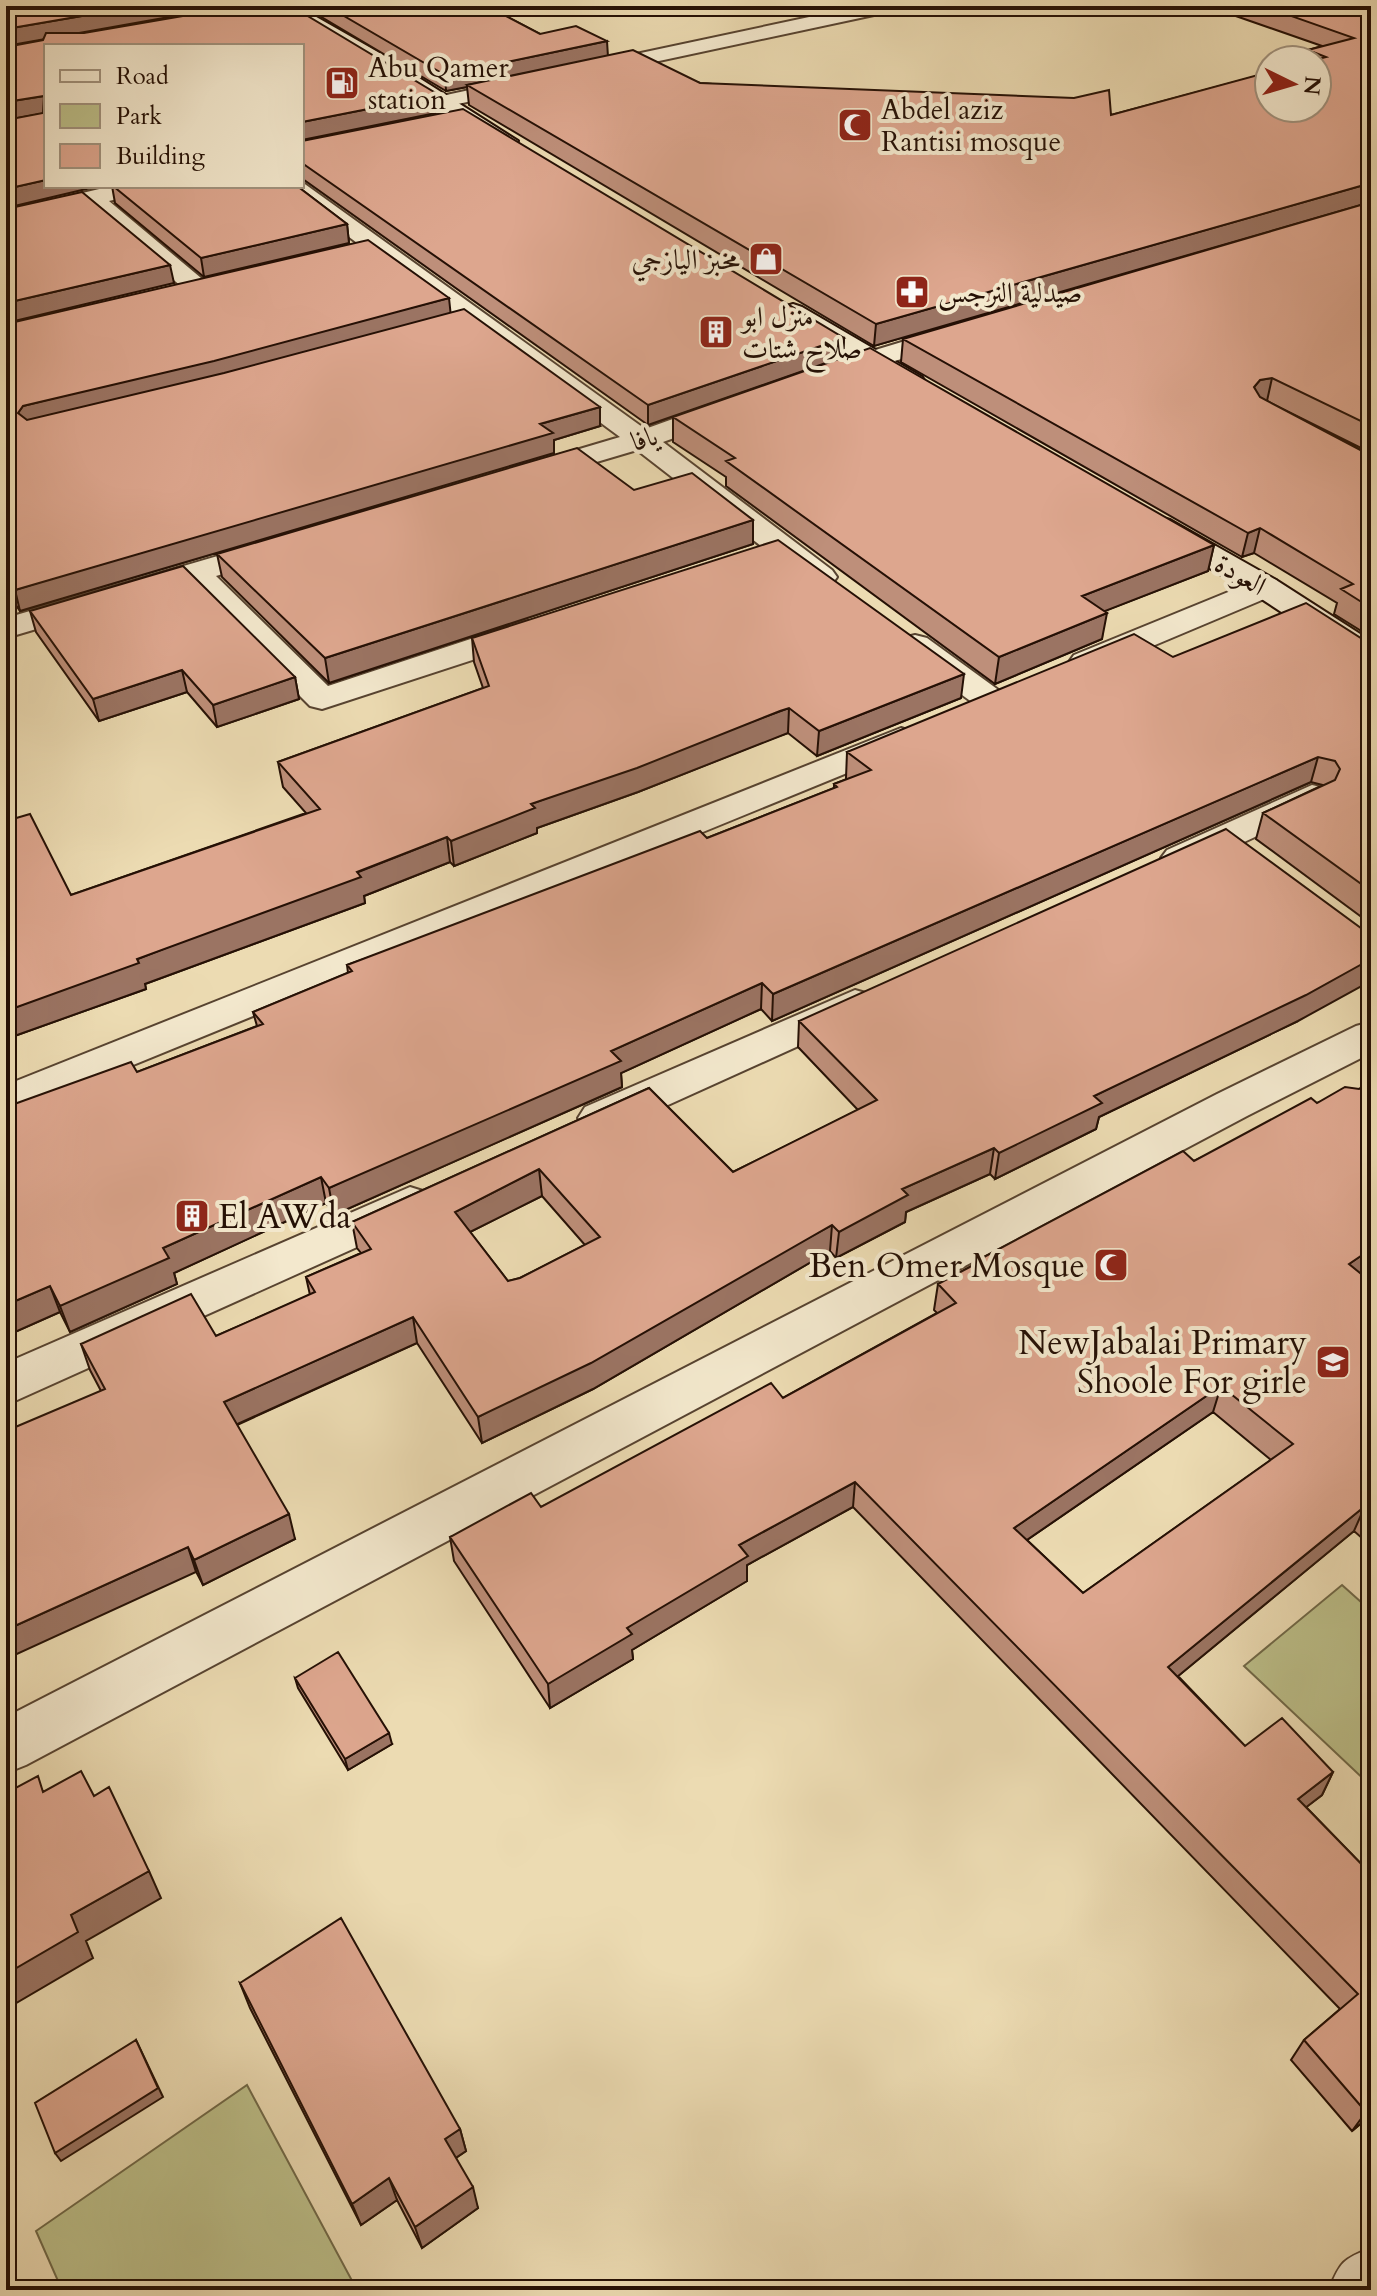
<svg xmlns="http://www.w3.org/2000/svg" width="1377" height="2296" font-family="Cardo,Amiri,serif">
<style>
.green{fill:#bcbf89;stroke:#706847;stroke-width:2}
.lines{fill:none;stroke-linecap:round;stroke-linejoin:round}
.street-casing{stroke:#574330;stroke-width:4}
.secondary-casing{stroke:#251005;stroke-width:4}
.street{fill:#f3e8cd;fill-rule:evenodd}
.secondary{fill:#f3e8cd;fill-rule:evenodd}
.wall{fill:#be8f7a;stroke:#251005;stroke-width:2;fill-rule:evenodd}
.shaded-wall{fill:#9b7463;stroke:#251005;stroke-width:2}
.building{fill:#dda68e;stroke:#251005;stroke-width:2;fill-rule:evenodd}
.labels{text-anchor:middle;stroke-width:8;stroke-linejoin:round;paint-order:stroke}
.far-poi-label{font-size:28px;fill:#251005;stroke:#f3e8cd;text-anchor:start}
.far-street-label{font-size:28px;fill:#251005;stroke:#f3e8cd}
.poi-label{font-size:34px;fill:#251005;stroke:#f3e8cd;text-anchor:end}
</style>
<rect width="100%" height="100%" fill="#ecdbb2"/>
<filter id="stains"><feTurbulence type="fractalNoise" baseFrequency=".0025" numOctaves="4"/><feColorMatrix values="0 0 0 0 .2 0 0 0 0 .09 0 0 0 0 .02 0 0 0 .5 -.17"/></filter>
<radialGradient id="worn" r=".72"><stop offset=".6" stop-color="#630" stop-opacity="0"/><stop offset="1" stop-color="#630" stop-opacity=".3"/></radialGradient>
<!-- green -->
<path class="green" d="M1342,1585L1371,1611V1786L1244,1666Z
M247,2085L357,2290H62L36,2231Z"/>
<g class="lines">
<!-- street casing -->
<g class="street-casing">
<path id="street" d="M861,6H898L888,12L589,76L579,70L589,64Z
M525,78L535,84L532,88L444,107L433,101L437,97Z
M302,182L645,429L720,402L730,400L740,402L744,408L740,414L663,442L832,570L837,577L832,584L821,586L810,584L637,450L529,482L519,479L514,473L519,467L620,437L280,186H302Z
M112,186H154L150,191L109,201L207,283L211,288L207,293H189L87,206L6,225V211Z
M958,325L967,327L971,333L967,339L829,381L819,379L815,373L819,367Z
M276,539L287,541L291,548L287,555L216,576L328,686L516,624L528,621L540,624L544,631L540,638L322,709L310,706L188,584L6,638V618Z
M1265,577L1276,580L1281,587L1276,594L1098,669L1086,672L1074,669L1069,662L1074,655Z
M915,635L927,638L1004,694L1009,701L1004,708L992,711L980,708L903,652L898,645L903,638Z
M901,728L913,732L919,739L913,746L6,1117V1085Z
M1312,785L1325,788L1330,796L1325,804L1193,866L1180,870L1167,866L1161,858L1167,850Z
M855,990L869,994L875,1004L869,1014L615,1129L600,1133L585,1129L578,1118L585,1107Z
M1371,1022V1053L1247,1116L26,1765L6,1773V1717L1217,1094L1356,1026Z
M410,1187L426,1192L433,1204L426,1216L6,1405V1363Z
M1371,2248V2290H1329C1340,2262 1343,2259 1371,2248Z"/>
</g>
<!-- secondary casing -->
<g class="secondary-casing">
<path id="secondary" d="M273,6H297L383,55L518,141L507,148L499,146Z
M793,304L802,307L922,377L926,383L922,389H902L784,317L780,312L784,307Z
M1159,517L1170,520L1276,580L1371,641V666L1359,663L1254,594L1148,532L1144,526L1148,520Z"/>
</g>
<!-- street -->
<use href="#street" class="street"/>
<!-- secondary -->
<use href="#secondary" class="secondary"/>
</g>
<!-- wall -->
<path class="wall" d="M303,6H487L540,34L608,56L700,83L1111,115L1317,60H1306L1308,50L1322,46L1207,6H1371V453L1267,401L1366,453L1371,454V637L1334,614L1337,603L1254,553L1242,557L901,362L903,339L1222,245L874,346L469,105L467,87L446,91Z
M302,141L844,338L843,357L648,425L304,180L302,181Z
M112,186H297L347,224L349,243L204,277L115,203Z
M450,313L600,426L554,440V453L20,611L9,595L6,596V324Z
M673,417L1214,545L1208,571L1104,611L1102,639L995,684L726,486V477L673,442Z
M634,490L753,520V544L329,683L222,577L217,554Z
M30,611L295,677L299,699L217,727L187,692L99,721L36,632Z
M472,638L961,698L817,756L788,733L779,736L638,792L537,828V833L454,866L450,862L364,896L365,903L145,984L146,989L6,1039V821L71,895L306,813L283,787L278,762L483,688L474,662Z
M1364,640L1371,642V924L1256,839L1263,813L1323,785L1311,782L772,1021L761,1009L621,1073L622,1087L334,1215L326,1203L174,1273L177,1284L70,1332L60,1312L6,1336L137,1072L257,1026L253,1012L348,973L347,965L707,838L834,788V784L847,779L846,778L847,752L1173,657Z
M799,1021H1298L1099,1117L1096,1129L995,1179L990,1174L906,1212L905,1222L836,1258L830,1251L593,1389L482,1443L417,1343L237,1425L295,1539L203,1585L90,1370L81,1344L216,1336L310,1295L306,1277L361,1253L357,1248L352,1222L649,1088L733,1172L858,1110L798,1047ZM542,1196L585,1245L520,1278L508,1281L470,1232Z
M1359,1089L1362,1275L1371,1282V1546L1354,1531L1178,1676L1245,1746L1333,1772L1322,1795L1306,1807L1371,1874V2115L1352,2131L1291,2060L1304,2040L1340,2009L853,1507L747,1565V1581L632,1650L633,1659L550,1708L454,1561L450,1537L541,1507L783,1398L937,1313L934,1310L938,1284L981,1261L982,1258L1194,1161L1317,1103ZM1213,1412L1271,1460L1083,1593L1027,1540Z
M295,1678L392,1744L348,1770L298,1688Z
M240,1983L460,2129L466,2151L456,2158L478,2208L422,2248L397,2200L361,2225L250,2008Z"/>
<!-- shaded-wall -->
<path class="shaded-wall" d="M140,6H231L6,46V29Z
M607,41L608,57L467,85V87L446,91L445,75Z
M439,95L441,112L302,140V122Z
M44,96L46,113L6,120V102Z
M46,180V186H99L6,208V189Z
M1371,183V202L874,346L876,324Z
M347,224L349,243L204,277L201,258Z
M170,265L174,283L6,323V303Z
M449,298L451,317L28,426L18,413L23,406Z
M844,338L843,357L648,425V405Z
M1272,378L1267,401L1255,403L1254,387L1260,380Z
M600,407V426L554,440V453L20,611L15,590L540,424Z
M753,520V544L329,683L325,658Z
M1260,528L1254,553L1242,557L1248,533Z
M1214,545L1208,571L1077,622L1082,596Z
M6,583L9,595L6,596Z
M1107,613L1102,639L995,684L999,657Z
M182,670L187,692L99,721L93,699Z
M964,674L961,698L817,756L819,731Z
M295,677L299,699L217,727L213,705Z
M789,708L788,733L638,792L537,828V833L454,866L451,841L531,804Z
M1318,757L1311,782L772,1021L773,994Z
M447,837L450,862L364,896L365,903L145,984L146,989L6,1039V1011Z
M1371,959V981L1298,1021L1099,1117L1096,1129L995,1179L999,1153L1094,1096Z
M762,983L761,1009L621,1073L622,1087L334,1215L329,1188L611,1051Z
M994,1148L990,1174L906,1212L905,1222L836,1258L839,1232L902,1189Z
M539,1169L542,1196L458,1238L455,1212Z
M321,1177L326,1203L174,1273L177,1284L70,1332L60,1306L163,1248Z
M832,1225L830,1251L593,1389L482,1443L478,1417Z
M1371,1249V1269L1339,1290L1349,1264Z
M50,1286L60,1312L6,1336V1305Z
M413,1317L417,1343L231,1427L224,1402Z
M1221,1386L1213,1412L1008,1553L1014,1528Z
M855,1482L853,1507L747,1565V1581L632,1650L633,1659L550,1708L548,1684L627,1628L739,1545Z
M1365,1506L1354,1531L1160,1691L1168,1667Z
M289,1514L295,1539L203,1585L194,1560Z
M188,1547L196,1572L6,1659V1630Z
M389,1733L392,1744L348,1770L345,1759Z
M1333,1772L1322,1795L1287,1822L1298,1799Z
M149,1871L161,1898L86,1941L93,1958L6,2009V1974L71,1915Z
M136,2040L163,2097L61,2161L55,2153Z
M1371,2108V2115L1352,2131L1366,2112Z
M460,2129L466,2151L451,2161L445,2139Z
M389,2178L397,2200L361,2225L352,2204Z
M473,2187L478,2208L422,2248L415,2227Z"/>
<!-- building -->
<path class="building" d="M6,6H140L6,29Z
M241,6H291L439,95L302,122V46H46V180L6,189V120L43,113L44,96L6,102V47L43,40L46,33H84Z
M327,6H487L540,34L576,26L607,41L445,75Z
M1263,6H1371V183L876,324L467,85L633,50L700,83L1074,98L1109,90L1111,115L1269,72V108H1317V60H1314L1326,57L1308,50L1354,38Z
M463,109L844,338L648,405L302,163V141Z
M113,186H297L347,224L201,258Z
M82,192L170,265L6,303V209Z
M1371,202V426L1272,378L1260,380L1254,387L1260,397L1366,453L1371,454V608L1341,589L1353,584L1260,528L1248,533L903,339Z
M368,240L449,298L214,361L23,406L18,413L27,420L224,373L464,309L600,407L540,424L553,433L15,590L6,578V324Z
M870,348L1214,545L1082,596L1107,613L999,657L726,461L735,458L673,417Z
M577,448L634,490L692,473L753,520L325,658L217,554Z
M778,540L964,674L819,731L789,708L780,711L637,768L531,804L535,808L451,841L447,837L357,872L361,877L137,959L139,963L6,1011V821L30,814L71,895L320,809L278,762L489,686L472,638Z
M183,566L295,677L213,705L182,670L93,699L30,611Z
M1306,603L1364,640L1371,642V891L1263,813L1335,780L1340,769L1335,761L1318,757L773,994L762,983L611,1051L621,1061L329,1188L321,1177L163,1248L169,1258L60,1306L50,1286L6,1305V1107L131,1062L137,1072L263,1024L253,1012L352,971L347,965L700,831L707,838L837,787L834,784L871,770L847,752L1134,634L1173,657Z
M1226,829L1365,931L1371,932V959L1306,995L1094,1096L1102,1103L999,1153L994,1148L902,1189L908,1195L839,1232L832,1225L591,1363L478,1417L413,1317L224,1402L289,1514L194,1560L188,1547L6,1630V1431L105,1389L81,1344L191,1294L216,1336L315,1292L306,1277L371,1249L352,1222L649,1088L733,1172L877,1100L799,1021ZM539,1169L600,1237L520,1278L508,1281L455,1212Z
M1371,1083V1249L1349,1264L1371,1282V1512L1365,1506L1168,1667L1245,1746L1282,1718L1333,1772L1298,1799L1371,1874V2108L1366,2112L1304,2040L1358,1994L855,1482L739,1545L748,1556L627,1628L632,1634L548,1684L450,1537L531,1493L541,1507L771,1383L783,1398L956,1303L938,1284L983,1260L982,1258L1183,1151L1194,1161L1311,1098L1317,1103L1345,1087L1359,1089ZM1221,1386L1293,1444L1083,1593L1014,1528Z
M338,1652L389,1733L345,1759L295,1678Z
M81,1771L94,1796L109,1787L149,1871L71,1915L78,1932L6,1974V1793L38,1776L43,1792Z
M341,1918L460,2129L445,2139L473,2187L415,2227L389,2178L352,2204L240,1983Z
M136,2040L158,2088L55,2153L35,2103Z"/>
<!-- icons -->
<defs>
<g id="fuel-square" transform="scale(1.8)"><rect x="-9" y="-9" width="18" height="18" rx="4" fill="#8f2418" stroke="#f3e8cd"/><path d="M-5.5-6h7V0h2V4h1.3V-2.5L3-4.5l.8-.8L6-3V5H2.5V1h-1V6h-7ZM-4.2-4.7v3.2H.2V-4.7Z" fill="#fff"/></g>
<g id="mosque-square" transform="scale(1.8)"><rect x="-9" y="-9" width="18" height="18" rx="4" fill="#8f2418" stroke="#f3e8cd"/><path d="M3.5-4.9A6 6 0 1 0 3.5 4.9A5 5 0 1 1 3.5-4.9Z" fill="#fff"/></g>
<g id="shop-square" transform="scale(1.8)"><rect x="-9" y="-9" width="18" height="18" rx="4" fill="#8f2418" stroke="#f3e8cd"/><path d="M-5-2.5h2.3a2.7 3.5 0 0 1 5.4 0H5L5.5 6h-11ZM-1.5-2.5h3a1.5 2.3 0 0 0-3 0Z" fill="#fff"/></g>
<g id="pharmacy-square" transform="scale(1.8)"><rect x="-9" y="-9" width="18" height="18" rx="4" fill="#8f2418" stroke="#f3e8cd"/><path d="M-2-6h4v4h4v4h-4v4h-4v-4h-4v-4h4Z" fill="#fff"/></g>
<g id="building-square" transform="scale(1.8)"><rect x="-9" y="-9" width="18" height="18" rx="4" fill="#8f2418" stroke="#f3e8cd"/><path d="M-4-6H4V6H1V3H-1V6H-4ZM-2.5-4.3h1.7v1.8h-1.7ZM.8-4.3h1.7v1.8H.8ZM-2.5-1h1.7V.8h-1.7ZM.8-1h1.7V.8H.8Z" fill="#fff"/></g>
<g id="school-square" transform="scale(1.8)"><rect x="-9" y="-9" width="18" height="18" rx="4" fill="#8f2418" stroke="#f3e8cd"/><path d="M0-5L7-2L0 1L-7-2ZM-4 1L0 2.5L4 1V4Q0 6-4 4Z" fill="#fff"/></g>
</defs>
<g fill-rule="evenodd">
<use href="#fuel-square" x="342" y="83"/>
<use href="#mosque-square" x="855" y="125"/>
<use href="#shop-square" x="766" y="259"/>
<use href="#pharmacy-square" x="912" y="292"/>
<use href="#building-square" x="716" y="332"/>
<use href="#building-square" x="192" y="1216"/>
<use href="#mosque-square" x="1111" y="1265"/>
<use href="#school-square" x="1333" y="1362"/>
</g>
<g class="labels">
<!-- far-poi labels -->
<g class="far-poi-label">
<text x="368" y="77">Abu Qamer<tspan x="368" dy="32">station</tspan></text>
<text x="881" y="119">Abdel aziz<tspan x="881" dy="32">Rantisi mosque</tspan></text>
<text x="740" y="269" text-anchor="end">مخبز اليازجي</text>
<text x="938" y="302">صيدلية النرجس</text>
<text x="742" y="326">منزل ابو<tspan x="742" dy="32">صلاح شتات</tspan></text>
</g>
<!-- far-street labels -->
<g class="far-street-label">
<text transform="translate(644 438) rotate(-18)" y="10">يافا</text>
<text transform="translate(1241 574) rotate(31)" y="10">العودة</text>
</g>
<!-- poi labels -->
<g class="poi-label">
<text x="218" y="1228" text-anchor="start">El AWda</text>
<text x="1085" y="1277">Ben Omer Mosque</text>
<text x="1307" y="1354">NewJabalai Primary<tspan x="1307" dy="39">Shoole For girle</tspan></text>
</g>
</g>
<!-- margin -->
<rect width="1377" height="2296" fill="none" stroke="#ecdbb2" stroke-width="32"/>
<rect x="8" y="8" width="1361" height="2280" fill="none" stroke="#251005" stroke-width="4"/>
<rect x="16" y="16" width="1345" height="2264" fill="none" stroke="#251005" stroke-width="2"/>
<!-- legend -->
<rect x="44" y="44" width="260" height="144" fill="#f3e8cd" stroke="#a1927d" stroke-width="2"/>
<rect x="60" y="70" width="40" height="12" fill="#f3e8cd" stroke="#a1927d" stroke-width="2"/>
<text x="116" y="84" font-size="24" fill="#251005">Road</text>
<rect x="60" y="104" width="40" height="24" fill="#bcbf89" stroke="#a1927d" stroke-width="2"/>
<text x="116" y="124" font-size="24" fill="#251005">Park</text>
<rect x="60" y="144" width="40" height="24" fill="#dda68e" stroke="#a1927d" stroke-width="2"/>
<text x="116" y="164" font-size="24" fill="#251005">Building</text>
<!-- north arrow -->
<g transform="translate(1293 84) rotate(95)"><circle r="38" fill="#f3e8cd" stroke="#a1927d" stroke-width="2"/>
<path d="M0-6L14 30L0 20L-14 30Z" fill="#8f2418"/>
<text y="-12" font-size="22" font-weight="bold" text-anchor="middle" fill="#251005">N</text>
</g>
<rect width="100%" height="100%" filter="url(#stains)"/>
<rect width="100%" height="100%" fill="url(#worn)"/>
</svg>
